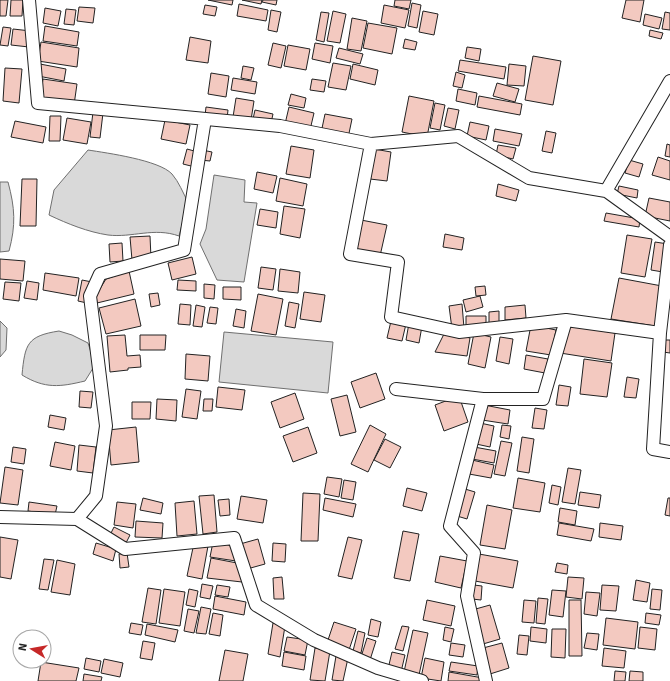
<svg xmlns="http://www.w3.org/2000/svg" width="670" height="681" font-family="Signika,sans-serif">
<style>
.water{fill:#d9d9d9;stroke:#6f6f6f}
.building{fill:#f3c9c0;stroke:#222}
.lines{fill:none;stroke-linecap:round;stroke-linejoin:round}
.street-casing{stroke:#222;stroke-width:14}
.street{stroke:#fff;stroke-width:12}
</style>
<rect width="100%" height="100%" fill="#fff"/>
<!-- water -->
<path class="water" d="M88,150C107,153 159,160 172,174C179,182 183,193 188,202L179,236C154,227 132,238 108,235C88,232 68,224 49,215L54,190Z
M214,175L245,180L244,202L257,203L244,282L217,280L200,244L206,229Z
M0,182H8C15,208 16,225 9,251L0,252Z
M0,321L7,328L6,350L0,357Z
M59,331L72,335L88,343L95,365L85,381C60,387 45,389 22,375C25,344 27,336 59,331Z
M224,332L333,342L328,393L219,382Z"/>
<!-- building -->
<path class="building" d="M0,0H8L6,16H0Z
M11,0H23L22,16H10Z
M208,0H233L232,5Z
M242,0H262L261,4Z
M263,0H277L276,5L262,2Z
M395,0H411L409,9L394,6Z
M626,0H644L640,22L622,18Z
M412,3L421,5L417,28L408,26Z
M239,4L268,10L266,21L237,16Z
M205,5L217,7L215,16L203,14Z
M384,5L409,10L405,28L381,23Z
M79,7L95,8L93,23L77,21Z
M45,8L61,11L58,26L43,23Z
M66,9L76,10L74,25L64,24Z
M271,10L281,12L277,32L268,30Z
M333,11L346,14L340,43L327,41Z
M423,11L438,14L434,35L419,32Z
M321,12L329,13L324,42L316,40Z
M665,12L670,13V30L662,29Z
M645,14L662,18L659,29L643,25Z
M352,18L367,21L361,51L347,49Z
M368,23L397,28L392,54L363,48Z
M45,26L79,32L77,46L43,41Z
M3,27L11,28L8,46L0,45Z
M13,29L31,31L29,47L11,45Z
M650,30L663,33L661,39L649,36Z
M190,37L211,41L208,63L186,60Z
M405,39L417,42L415,50L403,48Z
M41,42L79,48L77,67L38,61Z
M273,43L286,46L281,68L268,65Z
M315,43L333,46L330,63L312,59Z
M288,45L310,49L306,70L284,66Z
M467,47L481,49L479,61L465,58Z
M339,48L363,54L360,64L336,58Z
M533,56L561,61L553,105L525,100Z
M460,60L506,67L504,79L458,71Z
M333,63L351,66L346,90L328,87Z
M40,64L66,69L64,81L38,76Z
M353,64L378,70L375,85L350,79Z
M509,64L526,66L524,86L507,85Z
M243,66L254,68L251,80L241,78Z
M5,68L22,69L19,103L3,101Z
M456,72L465,75L462,88L453,86Z
M211,73L229,76L226,97L208,94Z
M233,78L257,82L255,94L231,90Z
M43,79L77,84L74,105L40,100Z
M312,79L326,81L324,92L310,90Z
M497,83L519,89L515,102L493,96Z
M458,89L477,93L475,105L456,101Z
M291,94L306,98L304,108L288,105Z
M409,96L434,101L427,137L402,132Z
M479,96L522,104L520,115L477,107Z
M236,98L254,101L251,120L233,117Z
M435,103L445,105L440,130L430,128Z
M206,107L228,110L227,119L205,116Z
M289,107L314,113L310,130L285,124Z
M448,108L459,110L455,129L444,126Z
M255,110L273,114L271,123L253,119Z
M93,112L103,113L100,138L90,137Z
M325,114L352,119L348,138L321,133Z
M50,116H61L60,141H49Z
M67,118L91,122L87,144L63,140Z
M165,120L190,125L186,144L161,139Z
M15,121L46,127L43,143L11,137Z
M470,122L489,126L486,140L467,136Z
M495,129L522,134L519,146L493,141Z
M546,131L556,133L552,153L542,151Z
M667,144L670,145V157L665,156Z
M498,145L516,148L513,159L496,155Z
M291,146L314,150L310,178L286,174Z
M187,149L198,152L195,167L183,164Z
M374,149L391,152L387,181L370,179Z
M202,150L212,152L210,161L200,160Z
M658,157L670,161V180L652,175Z
M629,160L643,164L639,177L625,173Z
M257,172L277,176L273,193L254,189Z
M280,178L307,184L303,206L276,201Z
M22,179H37L36,226H20Z
M498,184L519,190L516,201L496,196Z
M619,186L638,190L637,198L617,194Z
M649,198L670,202V221L645,216Z
M284,206L305,209L300,238L280,234Z
M260,209L278,212L276,228L257,225Z
M606,213L640,219L639,227L604,221Z
M361,220L387,225L380,256L355,251Z
M445,234L464,238L462,250L443,247Z
M627,235L652,239L645,277L621,273Z
M150,236L151,258L132,260L130,237Z
M655,242L668,244L663,272L651,270Z
M122,243L123,261L110,262L109,244Z
M192,257L196,274L172,280L168,263Z
M0,259L25,261L23,281L0,279Z
M261,267L276,269L273,290L258,288Z
M280,269L300,272L298,293L278,291Z
M129,271L134,294L97,303L96,295L106,279Z
M45,273L79,278L76,296L43,290Z
M619,278L662,286L655,326L611,319Z
M82,280L92,282L87,303L78,301Z
M178,280L196,281V291L177,290Z
M27,281L39,283L37,300L24,298Z
M5,282L21,283L19,301L3,299Z
M204,284L215,285L214,299L204,298Z
M485,286L486,295L476,296L475,287Z
M223,287H241V300L223,299Z
M304,292L325,295L321,322L300,319Z
M158,293L160,305L151,307L149,294Z
M258,294L283,299L276,335L251,331Z
M480,296L483,307L466,312L463,300Z
M135,299L141,326L106,334L99,308Z
M289,302L299,304L295,328L285,326Z
M180,304L191,305L190,325L178,324Z
M462,304L464,328L452,329L449,306Z
M196,305L205,307L202,327L193,326Z
M525,305L526,318L505,320V307Z
M210,307L218,308L216,324L207,323Z
M236,309L246,311L244,328L233,326Z
M499,311V323H489V312Z
M466,316H486V328H466Z
M391,321L406,324L402,341L387,338Z
M409,323L422,326L419,343L406,340Z
M564,324L615,333L611,361L560,353Z
M531,325L556,330L551,355L526,351Z
M445,332L470,338L467,356L435,352Z
M474,333L491,337L485,368L468,364Z
M125,335L127,356L140,355L141,367L128,368V370L110,372L107,336Z
M140,335H166L165,350H140Z
M500,337L513,339L509,364L496,361Z
M665,340H670V353L663,352Z
M186,354L210,356L208,381L185,379Z
M526,355L548,359L545,373L524,369Z
M584,359L612,363L607,397L580,394Z
M376,373L385,399L360,408L351,382Z
M627,377L639,379L636,398L624,397Z
M559,385L571,387L568,406L556,405Z
M218,387L245,390L242,410L216,407Z
M186,389L201,391L197,419L182,417Z
M80,391L93,392L91,408L79,407Z
M295,393L304,419L280,428L271,402Z
M347,395L356,432L340,436L331,399Z
M459,396L468,422L444,431L435,405Z
M157,399L177,400L176,421L156,419Z
M204,399H213L212,411H203Z
M132,402H151L150,419H132Z
M484,405L510,410L508,424L482,420Z
M535,408L547,410L544,429L532,428Z
M50,415L66,418L64,430L48,427Z
M480,423L494,426L490,447L476,444Z
M370,425L386,434L368,472L351,464Z
M502,425L511,426L509,439L500,437Z
M136,427L139,462L111,465L108,430Z
M308,427L317,453L293,462L283,436Z
M522,437L534,439L529,473L517,471Z
M385,439L401,447L390,468L374,460Z
M501,441L512,443L505,476L494,474Z
M55,442L75,446L71,470L50,466Z
M79,445L96,447L93,473L77,471Z
M13,447L26,449L24,464L11,462Z
M474,447L496,451L494,463L472,459Z
M472,460L494,465L491,478L469,474Z
M5,467L23,470L18,505L0,503Z
M568,468L581,470L575,504L562,502Z
M327,477L342,479L339,497L324,494Z
M518,478L545,483L540,512L513,508Z
M344,480L356,482L353,500L341,498Z
M552,485L561,487L558,505L549,503Z
M407,488L427,493L422,511L403,506Z
M465,489L475,492L467,519L457,516Z
M580,492L601,495L599,508L578,505Z
M303,493L320,494L318,541H301Z
M214,495L217,532L203,534L199,496Z
M241,496L267,500L263,523L237,519Z
M143,498L163,503L161,514L140,510Z
M325,498L356,504L353,517L323,510Z
M668,498H670V516L665,515Z
M229,499L230,515L220,516L218,500Z
M194,501L197,534L177,536L175,503Z
M29,502L57,506L55,515L28,511Z
M117,502L136,504L133,528L114,525Z
M487,505L512,510L505,549L480,545Z
M560,508L577,511L575,525L558,522Z
M136,521L163,523L162,538L135,537Z
M559,523L594,529L591,541L557,535Z
M600,523L623,526L621,540L599,537Z
M114,527L130,535L125,545L109,537Z
M403,531L419,534L410,581L394,578Z
M0,537L18,540L11,579L0,577Z
M348,537L362,540L352,579L338,576Z
M258,539L265,564L247,569L240,544Z
M213,542L230,545L236,561L210,557Z
M96,543L116,549L113,561L93,554Z
M194,543L208,546L202,579L187,576Z
M273,543L286,544L285,562L272,561Z
M127,553L129,567L120,568L119,554Z
M479,554L518,561L513,588L475,581Z
M440,556L467,561L461,588L435,582Z
M211,558L237,563L242,582L207,578Z
M44,559L54,560L48,590L39,589Z
M57,560L75,564L70,595L51,592Z
M557,563L568,565L567,574L555,572Z
M282,577L284,599H274L273,578Z
M568,577L584,578L582,599L566,597Z
M636,580L650,583L647,602L633,600Z
M202,584L213,586L210,599L200,597Z
M217,585L230,587L228,597L215,595Z
M474,585L482,586L481,600L472,599Z
M602,585L619,586L616,611L600,610Z
M148,588L161,590L156,624L142,622Z
M164,589L185,592L180,626L159,623Z
M189,589L198,591L195,607L186,605Z
M652,589L662,590L660,610L650,609Z
M552,590L566,591L563,617L549,615Z
M586,592L600,593L597,616L584,614Z
M215,596L246,602L244,615L213,609Z
M538,598L548,599L545,624L536,623Z
M427,600L455,606L451,626L423,620Z
M524,600L536,601L534,623L522,622Z
M569,600H581L582,656H569Z
M490,605L500,639L483,644L472,610Z
M201,607L211,609L206,634L196,633Z
M188,609L199,611L194,633L184,631Z
M213,613L223,615L220,636L209,634Z
M646,613L661,615L659,625L645,623Z
M606,618L638,622L635,649L603,645Z
M371,619L381,622L378,637L368,635Z
M334,622L356,629L349,650L327,643Z
M131,623L143,625L141,635L129,633Z
M273,623L285,626L280,657L268,654Z
M147,624L178,630L175,642L145,635Z
M402,626L409,627L403,651L395,649Z
M445,627L454,629L451,642L443,640Z
M531,627L547,629L546,643L530,641Z
M640,627L657,629L655,650L638,648Z
M552,629H566L565,658L551,657Z
M413,630L428,633L419,675L404,672Z
M358,631L365,633L361,653L353,651Z
M587,633L599,634L597,650L584,648Z
M519,635L529,636L527,655L517,654Z
M287,637L308,640L305,655L284,651Z
M367,638L376,641L370,660L361,657Z
M143,641L155,643L152,660L140,658Z
M451,643L465,645L463,657L449,655Z
M502,643L509,668L490,674L483,648Z
M315,648L330,651L325,681L310,680Z
M604,648L626,651L624,668L602,666Z
M225,650L248,654L243,681H219Z
M284,652L306,656L304,670L282,666Z
M392,652L405,655L401,672L388,669Z
M336,656L348,658L343,681L332,680Z
M86,658L101,661L99,672L84,669Z
M425,658L444,662L441,681L421,678Z
M104,659L123,663L120,677L101,673Z
M41,662L79,668L76,681H38Z
M451,662L478,666L477,675L449,671Z
M615,671L626,672L625,681H614Z
M630,671L643,672V681H629Z
M449,672L483,678L482,681H448Z
M84,674L102,677L101,681H83Z"/>
<g class="lines">
<!-- street casing -->
<g class="street-casing">
<path id="street" d="M29,0L38,103L280,126L371,144L458,136L529,178L606,191L670,81
M371,144L350,254L398,262L391,317L459,332L566,320
M605,190L670,237
M660,333L670,245
M396,389L483,399
M0,517L77,519L125,549L234,538L256,605L314,640L378,668L422,681
M77,519L96,496L106,426L90,296L100,274L184,250L205,119
M486,681L467,596L474,553L450,526L483,399H543L566,320L660,333L653,449L670,452"/>
</g>
<!-- street -->
<use href="#street" class="street"/>
</g>
<!-- north arrow -->
<g transform="translate(32 649) rotate(281)"><circle r="19" fill="#ffffff" stroke="#a7a7a7"/>
<path d="M0-3L7 15L0 10L-7 15Z" fill="#c62828"/>
<text y="-6" font-size="11" font-weight="bold" text-anchor="middle" fill="#222222">N</text>
</g>
</svg>
